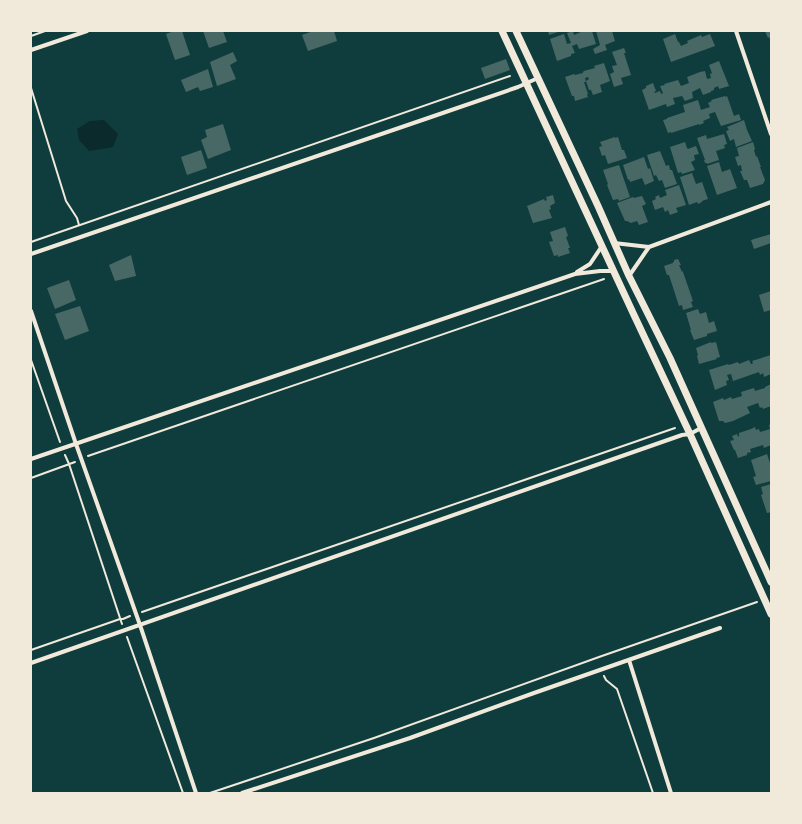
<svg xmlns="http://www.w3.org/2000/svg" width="802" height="824" font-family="Montserrat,sans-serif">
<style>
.water{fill:#0a2a2b}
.building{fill:#486865}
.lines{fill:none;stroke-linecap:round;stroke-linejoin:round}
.path{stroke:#f1e9da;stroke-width:2}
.minor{stroke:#f1e9da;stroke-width:4}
.primary{stroke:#f1e9da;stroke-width:7}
</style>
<rect width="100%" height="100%" fill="#0f3d3e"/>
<!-- water -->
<path class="water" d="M104,120L118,134L113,147L89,151L79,140L77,129L90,121Z"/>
<!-- building -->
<path class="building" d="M174,31H182L190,55L175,60L166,34Z
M203,31H223L227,42L209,48Z
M313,31H334L337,41L308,51L302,35Z
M548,31H561L549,35Z
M573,31L574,35L583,31H592L596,44L579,49L577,44L572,46L575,53L571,54V56L557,61L550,39L564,34L567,44L571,43L567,33Z
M596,31H612L615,41L605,45L607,50L595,54L593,49L600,45Z
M765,31H771V41L769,37L768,38Z
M675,34L678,42H679L681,46L688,43L687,41L701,35L702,37L710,34L715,46L671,62L663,39Z
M624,48L626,53H624L631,75L621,78L623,84L614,87L610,74L614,72L612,66L617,65L612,52Z
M233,52L237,61L230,65L236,79L217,86L210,62Z
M506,59L510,70L485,79L481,68Z
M719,61L729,86L719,89L718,86L714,88V90L711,91V92L703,95L700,88L692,92L693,98L685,101L682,96L673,98L675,104L667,107L666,104L649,110L642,90L646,88V86L653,83L656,91L654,92L655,93L660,91L661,94L663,93L660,86L665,85L664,84L678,80L681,86L689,83L687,77L700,72L705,71L707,79L711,78L710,74L712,73L709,65Z
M604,63L610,81L600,85L602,92L593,95L591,90H589L586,81L589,79L588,77L585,78L586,82H584L588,94H587L588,97L575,101L574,96H572L565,77L574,74L575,75L583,73V72L584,71L595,68L594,66Z
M208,69L213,87L200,91L198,87L186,92L181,80Z
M725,96V97L727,96L734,116L739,114L741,120L721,126L715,112L709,114L710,118L703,121L704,123L699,125V124L696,125L671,133V132L668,133L663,120L667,119V118L685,112L683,105L698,100L701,110L710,107L708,103L712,101L711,100Z
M744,120L747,130L752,141L736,147L734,139L730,141L726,131L729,130L727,127Z
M223,124L231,150L208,159L201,140L207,137L205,130Z
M724,134L727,144L724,145L725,148L716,151L719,160L707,164V163H705L704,160H705L697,138L706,135L707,139Z
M615,137V138L618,137L622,150H624L627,158L608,164L605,155L602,156L599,147L602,146L600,142Z
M685,142L687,148L688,149L696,146L699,154L694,155L695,160L691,162L695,170L682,174L681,172L678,173L670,147Z
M753,142L755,149L754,150L756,157L757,156L761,167H760L765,180L763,184L750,188L747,180H744L740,171H742L741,165L738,166L735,157L739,156L737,148Z
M201,150L207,168L187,175L181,157Z
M660,151L666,166L669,165L670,170H672L677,184L665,188L662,180L659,181L656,175L654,176L647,155Z
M644,157L648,169L650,168L654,181L645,185L642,178L630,182L629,179L628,180L623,165Z
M719,162L722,172L730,169L737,188L717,195L707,166Z
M619,165L630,197L619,201L618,199L613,200L607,185L608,184L603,170Z
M692,173L696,184L702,182L708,199L702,201V202L698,204L697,202L689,205L680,177Z
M679,185L686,205L676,208L678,212L670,215L668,210L665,212L663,207L655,210L652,201L656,199L655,197L659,195L660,198L667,195L665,190Z
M553,195L555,203L550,206L551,209L549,210L552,218L533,223L527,206L544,199L545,201L547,200L546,197Z
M642,196L646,204L642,206L648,222L639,225L637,221L631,223L627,221H625L617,203L633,197L634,198Z
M565,227L568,236L566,237L570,248H568L570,253L558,257V255L554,256L549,242L553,241L550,232Z
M771,234V243L754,249L751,240Z
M131,255L136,276L115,281L109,265Z
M678,259L681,265H679L682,272L683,271V272L693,301L691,302L693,307L683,310L682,305L679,306L669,275H667L664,266L673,263V262H674V260Z
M69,280L76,300L55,309L47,288Z
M771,291V310L764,312L759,295Z
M80,306L89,331L65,340L55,314Z
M698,309L700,314L706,312L709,323L714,321L717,331L707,334V336L694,340L690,330H691L686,313Z
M711,342V343L716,342L720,357L716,358L717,359L699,364L697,356L698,355L696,348Z
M771,355V374L764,377L763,373L760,375L759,372L733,381L731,374L727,375L729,380L726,381L727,385L715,390L709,370L728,364L729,365L738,362L739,364L749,360L751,364H752L753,363L752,361Z
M771,384V406L763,409L762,407L760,408L758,403L747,407L750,413L733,421L725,423L723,421H719L713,402L723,398L724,400L731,397L732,399L742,396L741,392L754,388L755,391L765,388V387Z
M771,424V445L764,448L763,445L750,449L751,452L747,453V455L738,458L735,450H734L730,441L734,440L732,436L737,434L738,437L739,436V433L751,429L755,427L756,430L759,429L760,432L770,429L769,425Z
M767,454L771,466V481L756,485L753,477L756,476L751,460Z
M771,484V512L767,513L761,495L763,494L761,487Z"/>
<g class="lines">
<!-- path -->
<path class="path" d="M31,36L45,31
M31,88L66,201L77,218L79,225
M31,242L510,76
M31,360L60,442
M65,455L69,464L122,624
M88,456L604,279
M31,478L75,462
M142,612L675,428
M127,637L183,793
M31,650L120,619H123L130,616
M604,676L606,680L617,689L653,793
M210,793L374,738L599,657L757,602"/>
<!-- minor -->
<path class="minor" d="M736,31L771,134
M31,50L87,31
M614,243L649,247L771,202
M31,254L434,116L518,87L538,78
M577,272L590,264L602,246
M629,276L649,247
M31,311L76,444L140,625L196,793
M31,459L575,274L600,271H614
M629,660L671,793
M31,663L682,435L690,434L701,428
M242,793L410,738L534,693L720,628"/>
<!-- primary -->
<path class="primary" d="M502,31L634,315L690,434L771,614
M516,31L598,206L629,276L670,358L771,582"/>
</g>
<!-- border -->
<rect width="802" height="824" fill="none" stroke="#f1e9da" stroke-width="64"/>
</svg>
